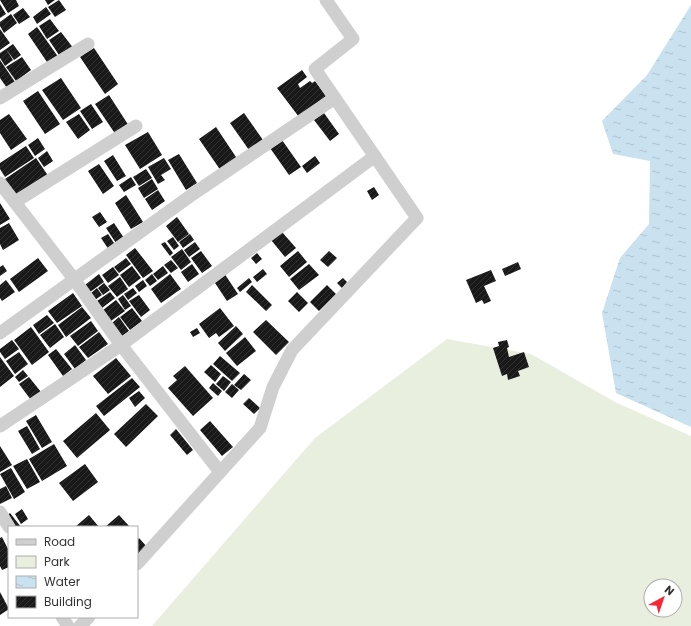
<svg xmlns="http://www.w3.org/2000/svg" width="691" height="626" font-family="Poppins,sans-serif">
<style>
.green{fill:#e8efdf;fill-rule:evenodd}
.water{fill:url(#water-ripples)}
.building{fill:url(#building-hatch)}
.lines{fill:none;stroke-linecap:round;stroke-linejoin:round}
.minor{stroke:#cfcfcf;stroke-width:13}
</style>
<defs>
<pattern id="water-ripples" width="26" height="14" patternUnits="userSpaceOnUse"><rect width="26" height="14" fill="#cae1f0"/><path d="M2 4q2-2 4 0t4 0M15 11q2-2 4 0t4 0" fill="none" stroke="#aec2ce"/></pattern>
<pattern id="building-hatch" width="6" height="6" patternUnits="userSpaceOnUse"><rect width="6" height="6" fill="#191919"/><path d="M-1 1l2-2M0 6l6-6M5 7l2-2" fill="none" stroke="#323232"/></pattern>
</defs>
<rect width="100%" height="100%" fill="#fff"/>
<!-- green -->
<path class="green" d="M447,339L531,354L615,402L691,436V626H152L315,438ZM651,586H675V610H651Z"/>
<!-- water -->
<path class="water" d="M691,5V427L616,393L602,313L620,258L649,224L650,161L613,154L602,121L647,75Z"/>
<!-- building -->
<path class="building" d="M0,0H16L19,6L8,13Z
M45,0H55L48,5Z
M59,0L66,10L55,17L48,7Z
M0,4L6,14L0,18Z
M46,7L51,14L37,24L33,17Z
M23,8L30,17L19,24L13,15Z
M11,14L17,23L4,33L0,26V22Z
M50,19L59,31L47,39L39,26Z
M37,27L59,58L49,65L28,34Z
M0,29L10,43L0,50Z
M61,32L74,49L61,58L49,40Z
M13,44L21,55L14,60L6,49Z
M94,48L118,84L105,94L80,57Z
M6,49L13,60L5,66L0,58V53Z
M22,57L31,70L16,81L6,67Z
M0,60L15,82L7,88L0,78Z
M302,70L307,77L298,84L300,88L310,81L312,83L315,81L326,96L299,117L277,88Z
M61,78L81,108L63,120L42,90Z
M38,91L60,124L45,134L23,101Z
M109,95L129,126L116,135L95,104Z
M91,104L103,122L92,129L80,111Z
M244,113L263,140L249,150L230,123Z
M324,113L339,134L330,141L314,120Z
M9,114L27,139L11,150L0,133V120Z
M79,114L90,130L78,139L66,122Z
M216,127L238,160L221,171L199,139Z
M148,132L162,155L140,169L125,145Z
M38,138L45,149L35,156L28,145Z
M282,140L301,167L289,175L270,148Z
M26,146L34,158L5,177L0,169V163Z
M47,151L53,161L44,167L38,158Z
M179,154L197,183L186,190L168,160Z
M113,155L126,176L117,181L104,161Z
M315,156L320,163L307,173L302,166Z
M36,158L49,177L18,197L5,179Z
M164,158L171,169L161,175L165,180L158,184L148,167Z
M99,164L114,186L103,194L88,171Z
M146,169L152,178L139,186L133,177Z
M131,177L136,185L124,192L119,185Z
M152,179L158,189L144,198L138,188Z
M374,187L379,195L372,200L367,191Z
M158,190L165,201L152,210L145,199Z
M126,195L143,222L131,229L115,203Z
M0,203L10,219L0,225Z
M100,212L107,222L99,227L92,217Z
M177,217L189,234L178,242L166,226Z
M9,223L19,240L3,250L0,244V228Z
M114,223L124,238L116,243L106,228Z
M282,232L296,248L285,257L271,240Z
M108,234L116,246L109,250L101,238Z
M190,234L194,240L183,248L179,242Z
M173,237L179,246L174,250L167,241Z
M165,242L173,253L170,256L161,244Z
M195,242L200,249L189,257L184,250Z
M135,248L153,271L143,278L126,255Z
M182,249L191,262L181,270L171,257Z
M201,251L212,266L202,273L191,258Z
M298,251L307,262L289,277L280,266Z
M329,251L337,258L328,267L320,260Z
M257,253L262,259L256,264L251,258Z
M38,258L48,271L19,292L10,279Z
M126,258L131,264L119,273L114,267Z
M171,260L178,268L171,273L164,265Z
M518,262L521,269L505,276L502,269Z
M192,264L199,274L188,282L181,272Z
M309,264L319,275L299,290L290,279Z
M3,265L7,271L0,276V267Z
M132,266L141,278L129,287L120,275Z
M163,266L168,273L158,280L153,274Z
M113,267L119,275L108,283L102,275Z
M263,269L267,274L257,282L253,277Z
M491,270L496,281L484,286L491,301L484,304L482,300L476,303L466,280Z
M224,273L238,294L227,301L213,280Z
M99,274L104,282L90,292L85,285Z
M152,274L157,281L150,286L145,280Z
M170,274L181,289L161,303L151,289Z
M120,277L128,289L117,297L108,286Z
M249,278L252,282L240,292L237,288Z
M343,278L347,282L342,288L337,283Z
M6,280L15,292L2,301L0,298V285Z
M143,280L147,286L139,292L135,286Z
M104,283L110,290L103,295L98,288Z
M252,285L272,305L266,311L246,292Z
M327,285L336,294L319,311L310,302Z
M97,288L102,295L95,300L91,293Z
M133,288L137,293L128,300L124,294Z
M110,292L115,298L102,308L97,301Z
M297,292L308,303L299,312L288,301Z
M73,293L82,306L57,323L48,311Z
M123,295L131,306L125,310L118,299Z
M139,295L150,310L141,317L129,301Z
M116,300L125,311L111,321L103,310Z
M82,307L91,318L66,337L58,325Z
M132,308L142,321L130,330L120,317Z
M220,308L234,326L219,337L216,333L209,338L199,324Z
M47,315L54,323L39,334L33,325Z
M119,317L129,331L122,336L112,323Z
M266,320L289,342L276,355L253,332Z
M91,321L98,331L78,346L70,336Z
M55,324L64,337L50,348L40,335Z
M236,326L243,334L225,351L218,343Z
M31,327L49,352L32,365L14,340Z
M197,328L200,333L193,337L190,332Z
M99,332L108,344L88,358L79,347Z
M245,337L256,351L237,366L226,353Z
M12,340L19,349L5,359L0,352V349Z
M507,340L509,347L507,348L509,357L524,352L529,367L518,371L520,376L508,380L507,374L502,376L493,348L499,346L498,342Z
M75,345L86,360L75,369L64,354Z
M56,349L72,369L63,376L48,355Z
M19,352L28,364L15,374L6,361Z
M220,356L240,373L232,381L213,364Z
M0,357L14,376L0,387Z
M116,358L131,376L108,394L93,376Z
M211,365L221,374L215,382L204,372Z
M185,366L213,398L193,416L168,388L177,380L173,376Z
M23,370L28,376L19,382L15,377Z
M244,374L251,380L241,390L234,385Z
M223,376L231,382L224,391L216,384Z
M29,377L41,392L31,400L19,384Z
M132,378L140,387L104,416L96,406Z
M213,383L222,391L218,396L209,388Z
M232,384L239,390L232,398L225,392Z
M139,391L145,398L135,407L129,398Z
M249,398L260,408L254,414L243,404Z
M146,404L158,416L126,447L114,434Z
M96,413L110,430L77,458L63,441Z
M36,415L52,442L42,448L26,421Z
M210,421L233,447L222,456L200,430Z
M27,426L40,449L32,454L18,431Z
M176,429L193,450L187,455L170,435Z
M54,444L67,466L42,481L29,459Z
M0,446L12,465L0,472Z
M27,459L40,482L27,489L13,466Z
M85,464L98,482L73,501L59,483Z
M11,468L25,492L14,499L0,474Z
M6,486L12,498L0,504V489Z
M22,509L28,519L21,524L15,514Z
M10,513L21,527H9L2,519Z
M89,515L99,527H75Z
M119,515L130,527H105Z
M2,537L9,551V567L2,570L0,566V538Z
M139,538L148,548L137,554V540Z
M0,592L9,609L0,615Z"/>
<g class="lines">
<!-- minor -->
<path class="minor" d="M0,98L88,44
M0,183L74,279L121,345L220,472
M15,202L136,126
M0,333L193,194L335,98
M0,426L121,345L375,156
M0,512L9,527
M137,564L260,428L273,387L292,350L417,218L315,69L353,39L326,0
M62,617L68,626
M80,626L89,617"/>
</g>
<!-- legend -->
<rect x="8" y="526" width="130" height="92" fill="#ffffff" stroke="#adadad"/>
<rect x="16" y="539" width="20" height="6" fill="#cfcfcf" stroke="#adadad"/>
<text x="44" y="546" font-size="12" fill="#323232">Road</text>
<rect x="16" y="556" width="20" height="12" fill="#e8efdf" stroke="#adadad"/>
<text x="44" y="566" font-size="12" fill="#323232">Park</text>
<rect x="16" y="576" width="20" height="12" fill="url(#water-ripples)" stroke="#adadad"/>
<text x="44" y="586" font-size="12" fill="#323232">Water</text>
<rect x="16" y="596" width="20" height="12" fill="url(#building-hatch)" stroke="#adadad"/>
<text x="44" y="606" font-size="12" fill="#323232">Building</text>
<!-- north arrow -->
<g transform="translate(663 598) rotate(40)"><circle r="19" fill="#ffffff" stroke="#adadad"/>
<path d="M0-3L7 15L0 10L-7 15Z" fill="#f52735"/>
<text y="-6" font-size="11" font-weight="bold" text-anchor="middle" fill="#323232">N</text>
</g>
</svg>
